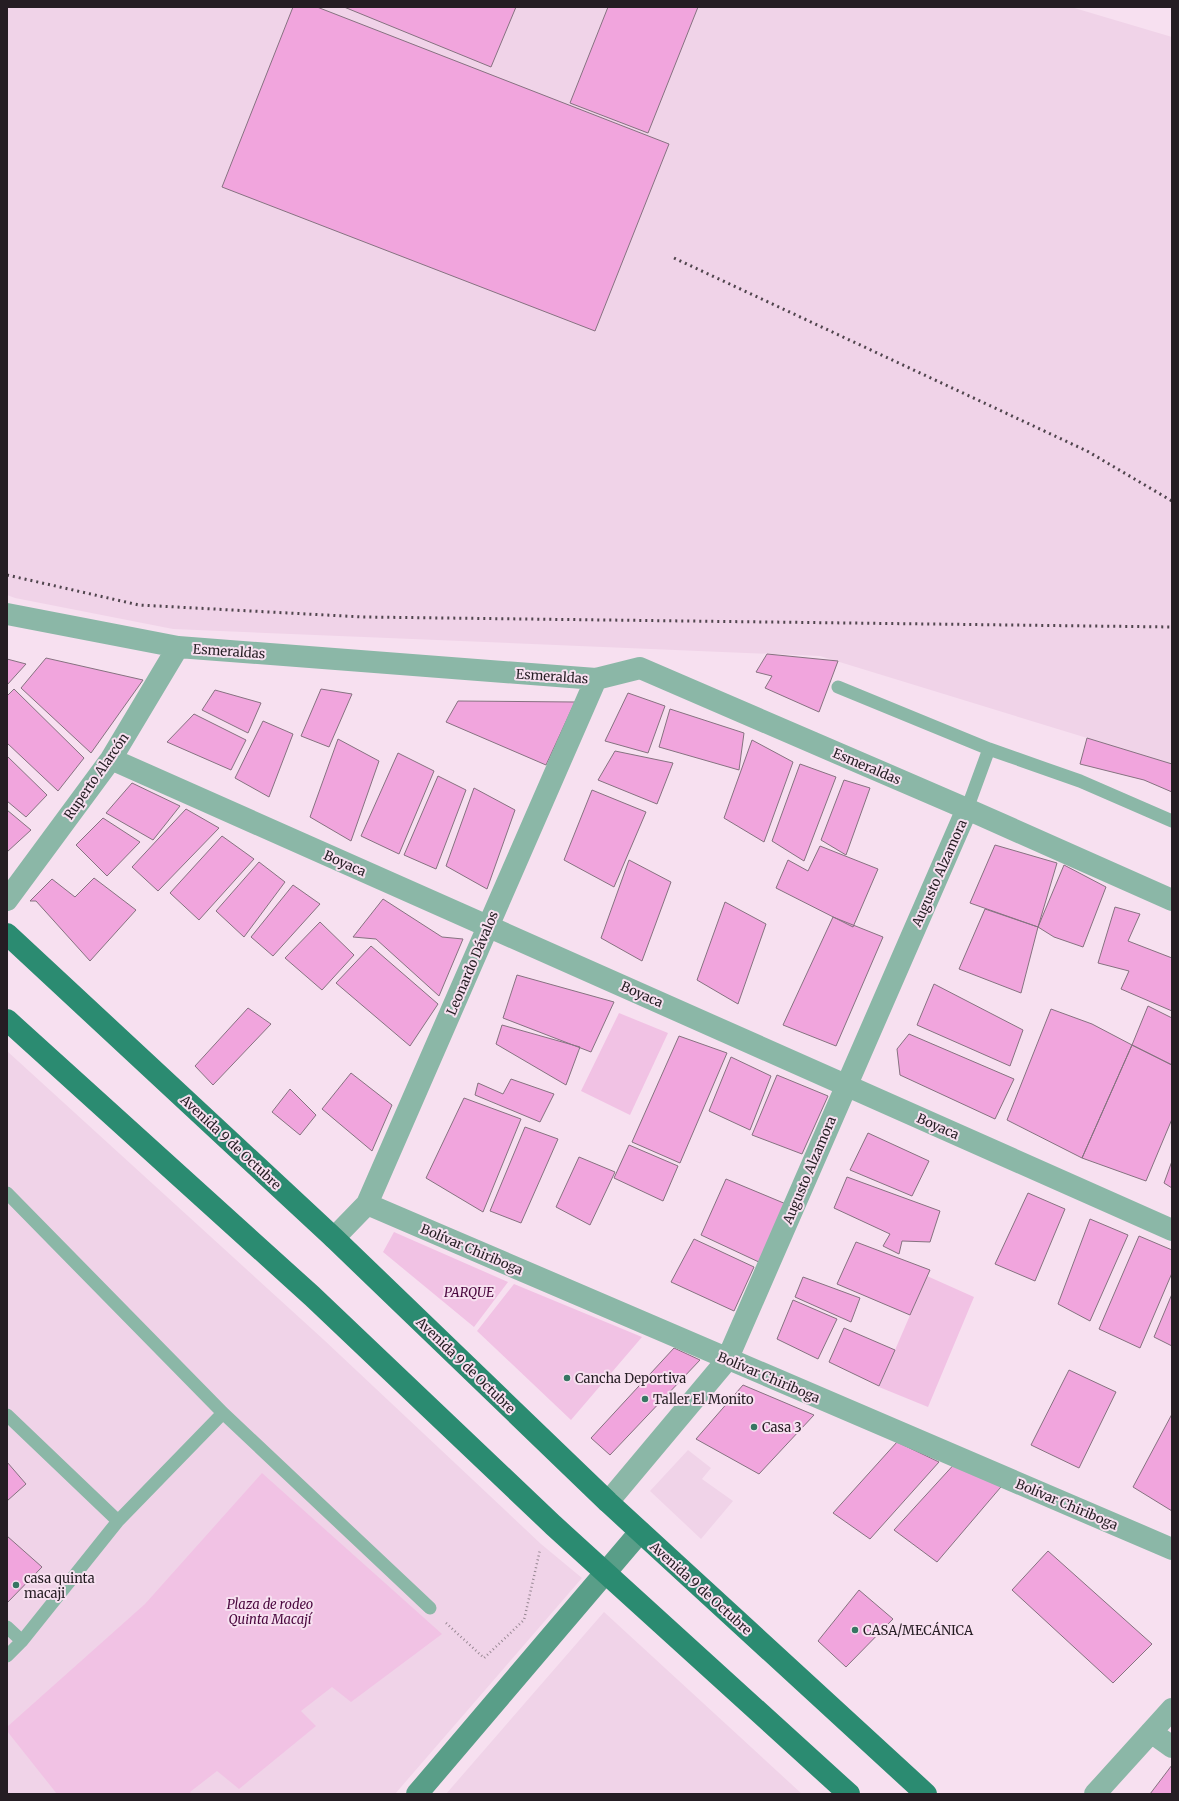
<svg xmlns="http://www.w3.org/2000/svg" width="1179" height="1801" font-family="Merriweather,serif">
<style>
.built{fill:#f0d3e8}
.green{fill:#f1c2e4}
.building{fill:#f1a5dd;stroke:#867280}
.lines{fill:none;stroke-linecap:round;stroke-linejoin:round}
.path{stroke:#978792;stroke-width:2.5;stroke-dasharray:1 3;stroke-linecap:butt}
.lane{stroke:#8bb7a7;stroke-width:13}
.street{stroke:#8bb7a7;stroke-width:22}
.secondary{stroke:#599e88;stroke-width:22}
.primary{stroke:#2b8b71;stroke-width:22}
.rail{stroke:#50454d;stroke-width:3;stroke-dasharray:2 4;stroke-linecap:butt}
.poi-dot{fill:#367562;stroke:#f7e0f0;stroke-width:1.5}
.labels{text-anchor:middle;stroke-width:4;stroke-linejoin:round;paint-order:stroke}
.street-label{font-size:13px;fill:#251d23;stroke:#f7e0f0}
.park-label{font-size:13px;font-style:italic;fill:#4a073e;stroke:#f7e0f0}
.poi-label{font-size:13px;fill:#251d23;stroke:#f7e0f0;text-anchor:start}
</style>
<rect width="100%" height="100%" fill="#f7e0f0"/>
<!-- built -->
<path class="built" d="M7,7H1071L1172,37V764L820,656L173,629L15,598L7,595Z
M7,1051L324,1340L541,1544L582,1578L395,1794H7Z
M688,1450L711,1468L702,1479L733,1501L701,1539L650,1491Z
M604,1612L802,1794H446Z"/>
<!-- green -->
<path class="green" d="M619,1013L668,1033L630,1115L581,1091Z
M394,1232L508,1282L474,1327L383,1252Z
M927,1276L974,1297L928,1407L879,1387Z
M514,1284L642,1337L571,1420L477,1331Z
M262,1473L442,1634L351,1702L332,1687L301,1711L316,1726L239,1789L217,1771L190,1792L192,1794H57L7,1731V1727L145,1604Z"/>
<!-- building -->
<path class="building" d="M293,7H317L669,144L595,331L222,187Z
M344,7H516L491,67Z
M608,7H698L648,133L570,103Z
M767,654L838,661L819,712L765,688L772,676L756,672Z
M46,658L143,680L91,753L21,688Z
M7,659L26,664L7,685Z
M14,689L84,758L58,791L7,743V696Z
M321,689L352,694L329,747L301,736Z
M215,690L261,703L248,733L202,710Z
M628,693L665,706L648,753L605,741Z
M458,701L575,702L546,765L446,722Z
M670,709L744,733L739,770L659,747Z
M194,714L246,740L231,770L167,742Z
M263,721L293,734L269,797L235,778Z
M1087,738L1172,764V792L1144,780L1080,764Z
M338,739L379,761L351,841L310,817Z
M752,740L793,762L764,842L724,818Z
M615,751L673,763L657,804L598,780Z
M398,753L434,771L399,854L361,836Z
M7,756L47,795L26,817L7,801Z
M800,764L836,777L804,861L772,841Z
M438,776L466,790L436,869L404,855Z
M844,780L870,788L846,855L821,840Z
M132,783L180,806L153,840L106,813Z
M474,788L515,810L487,889L446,866Z
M592,790L646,812L614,887L564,860Z
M186,809L219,828L158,891L132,867Z
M7,810L31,830L7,852Z
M103,818L140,842L107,876L76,845Z
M222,836L254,859L199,920L170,893Z
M995,845L1057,863L1038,927L970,903Z
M820,846L878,869L853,927L776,888L788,860L808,871Z
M629,860L671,882L642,961L601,938Z
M259,862L285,882L244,937L216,911Z
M1064,865L1106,887L1083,947L1054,937L1038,927Z
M94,878L136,910L90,961L36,901H30L52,879L75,897Z
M293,885L320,904L273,956L251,937Z
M383,899L442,937L463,939L439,996L376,939L353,937Z
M725,902L766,924L738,1004L697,980Z
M1115,907L1140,914L1128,941L1172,958V1011L1121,989L1129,971L1098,963Z
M985,909L1038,927L1021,993L959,969Z
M833,917L883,937L836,1046L783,1025Z
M320,922L354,955L322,990L285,958Z
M371,946L438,1004L410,1046L336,983Z
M517,975L614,1002L591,1052L503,1018Z
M934,984L1023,1030L1010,1066L917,1025Z
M1148,1006L1172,1018V1065L1132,1045Z
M248,1008L271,1024L213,1085L195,1066Z
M1051,1009L1092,1024L1132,1045L1082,1158L1007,1120Z
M502,1025L580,1047L566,1085L496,1044Z
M909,1034L1014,1079L995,1119L900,1075L897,1049Z
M679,1036L727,1053L680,1163L632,1142Z
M1132,1045L1172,1065V1119L1146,1181L1082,1158Z
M731,1057L771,1076L750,1130L709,1111Z
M351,1073L392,1105L372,1151L322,1109Z
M777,1075L828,1096L802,1154L752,1135Z
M511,1079L554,1094L540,1122L475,1095L478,1083L503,1094Z
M290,1089L316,1115L300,1135L272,1112Z
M464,1098L521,1119L483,1212L426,1178Z
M525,1127L558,1139L521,1223L490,1211Z
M868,1133L929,1161L912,1196L850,1170Z
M629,1145L678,1166L663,1201L614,1178Z
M579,1157L615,1172L590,1225L556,1207Z
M1172,1161V1188L1164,1183Z
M847,1177L940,1211L930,1242L902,1241L899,1254L883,1246L890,1234L834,1208Z
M726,1179L786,1204L761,1263L701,1235Z
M1028,1193L1065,1209L1035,1281L995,1264Z
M1090,1219L1128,1235L1090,1321L1058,1304Z
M1139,1236L1172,1250V1273L1140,1348L1099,1329Z
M694,1239L754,1267L734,1311L671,1282Z
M856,1242L930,1270L910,1315L837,1284Z
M803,1277L860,1298L851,1322L795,1297Z
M1172,1294V1346L1154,1337Z
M793,1300L837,1319L818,1359L777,1339Z
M844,1328L895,1350L879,1386L829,1362Z
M674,1348L700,1360L610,1455L591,1438Z
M1069,1370L1116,1392L1079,1468L1031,1445Z
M743,1385L814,1415L759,1474L696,1439Z
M1172,1414V1511L1133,1487Z
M897,1442L939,1462L870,1539L833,1513Z
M958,1460L1006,1481L937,1562L894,1530Z
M7,1462L26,1484L7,1501Z
M7,1536L42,1567L7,1603Z
M1048,1551L1152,1644L1113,1683L1012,1590Z
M859,1590L893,1619L846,1667L818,1641Z
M1172,1765V1794H1150Z"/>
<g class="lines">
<!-- path -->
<path class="path" d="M446,1623L484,1658L524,1620L540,1550"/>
<!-- lane -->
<path class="lane" d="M838,687L989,749L1080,781L1172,821
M967,809L989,749
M7,1193L223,1413L430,1608
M7,1415L118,1521
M7,1627L22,1641
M7,1656L22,1641L118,1521L223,1413"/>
<!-- street -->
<path class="street" d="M7,614L178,647L596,679L640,668L967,809L1172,900
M111,759L1172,1230
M7,900L111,759L178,647
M367,1204L1172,1549
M334,1238L367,1204L596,679
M608,1502L727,1360L967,809
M1151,1732L1172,1747
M1095,1794L1172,1709"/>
<!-- secondary -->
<path class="secondary" d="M417,1794L640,1532"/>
<!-- primary -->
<path class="primary" d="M7,934L334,1238L608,1502L926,1794
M7,1020L312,1296L553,1525L849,1794"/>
<!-- rail -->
<path class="rail" d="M674,258L1087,451L1172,501
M7,575L139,605L363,617L1172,627"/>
</g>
<!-- markers -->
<g class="poi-dot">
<circle cx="567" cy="1378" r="4"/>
<circle cx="645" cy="1399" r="4"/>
<circle cx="754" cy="1427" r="4"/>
<circle cx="16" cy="1585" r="4"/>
<circle cx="855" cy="1630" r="4"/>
</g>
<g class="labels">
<!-- street labels -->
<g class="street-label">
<text transform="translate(229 651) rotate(4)" y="5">Esmeraldas</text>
<text transform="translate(552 676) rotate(4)" y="5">Esmeraldas</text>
<text transform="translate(867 766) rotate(23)" y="5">Esmeraldas</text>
<text transform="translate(96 776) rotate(-55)" y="5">Ruperto Alarcón</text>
<text transform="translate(345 863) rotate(24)" y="5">Boyaca</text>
<text transform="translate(939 873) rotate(-66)" y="5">Augusto Alzamora</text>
<text transform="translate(472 963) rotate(-67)" y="5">Leonardo Dávalos</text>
<text transform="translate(642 994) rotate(24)" y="5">Boyaca</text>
<text transform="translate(938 1126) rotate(24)" y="5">Boyaca</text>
<text transform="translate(231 1142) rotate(43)" y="5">Avenida 9 de Octubre</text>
<text transform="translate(809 1170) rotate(-67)" y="5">Augusto Alzamora</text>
<text transform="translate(472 1249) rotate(23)" y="5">Bolívar Chiriboga</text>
<text transform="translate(466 1365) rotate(44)" y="5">Avenida 9 de Octubre</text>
<text transform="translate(769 1377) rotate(23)" y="5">Bolívar Chiriboga</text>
<text transform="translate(1067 1504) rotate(23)" y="5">Bolívar Chiriboga</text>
<text transform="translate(701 1588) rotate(42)" y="5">Avenida 9 de Octubre</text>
</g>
<!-- park labels -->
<g class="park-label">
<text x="469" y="1297">PARQUE</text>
<text x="270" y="1609">Plaza de rodeo<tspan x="270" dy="15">Quinta Macají</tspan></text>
</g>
<!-- poi labels -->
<g class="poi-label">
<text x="575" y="1383">Cancha Deportiva</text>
<text x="653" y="1404">Taller El Monito</text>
<text x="762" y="1432">Casa 3</text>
<text x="24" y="1583">casa quinta<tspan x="24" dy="15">macaji</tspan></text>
<text x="863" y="1635">CASA/MECÁNICA</text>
</g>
</g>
<!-- border -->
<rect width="1179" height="1801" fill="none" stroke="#251d23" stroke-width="16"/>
</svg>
